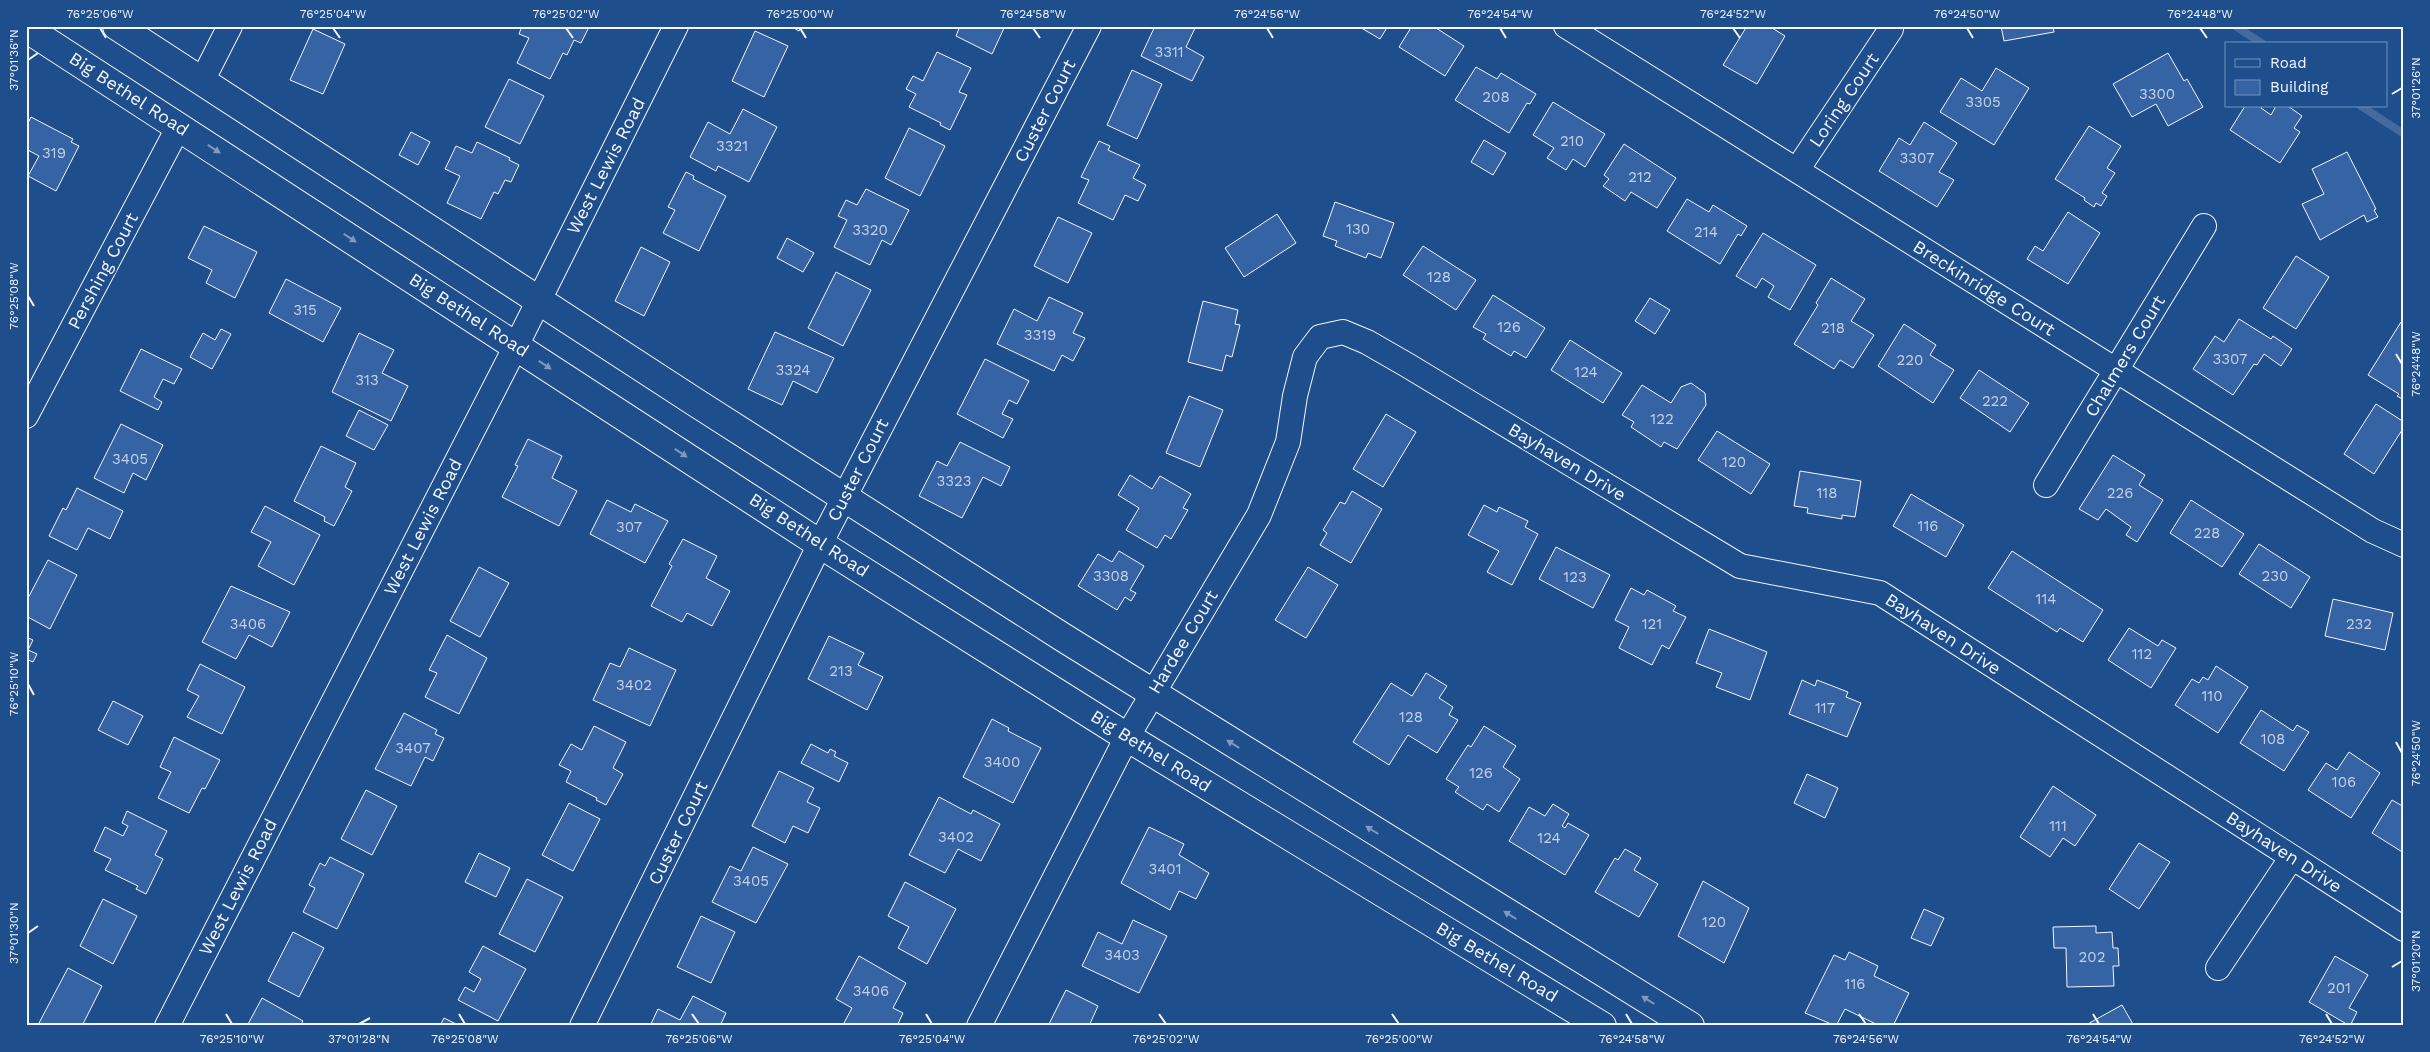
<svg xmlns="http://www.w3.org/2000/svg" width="2430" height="1052" font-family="'Work Sans',sans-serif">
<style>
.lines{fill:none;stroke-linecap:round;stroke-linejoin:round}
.stream{stroke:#446ba0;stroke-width:8}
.building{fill:#3563a3;stroke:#f2f6ff}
.minor-casing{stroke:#f2f6ff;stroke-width:26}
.secondary-casing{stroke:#f2f6ff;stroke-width:30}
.minor{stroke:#1f4e8c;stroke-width:24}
.secondary{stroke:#1f4e8c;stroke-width:28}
.oneway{fill:#7e9ac0}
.ticks{fill:none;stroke:#f2f6ff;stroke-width:2}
.labels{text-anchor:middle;stroke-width:4;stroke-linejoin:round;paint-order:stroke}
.number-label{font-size:15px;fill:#c3d1e8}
.street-label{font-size:18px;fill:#f2f6ff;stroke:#1f4e8c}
.neatline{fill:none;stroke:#f2f6ff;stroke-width:2}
.ticks-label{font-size:12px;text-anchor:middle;fill:#f2f6ff}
</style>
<rect width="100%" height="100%" fill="#1f4e8c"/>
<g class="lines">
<!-- stream -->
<path class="stream" d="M2235,26L2263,44
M2361,106L2404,134"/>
</g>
<!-- building -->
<path class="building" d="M522,26H588L589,27L581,43L574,40L567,55L563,53L550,79L517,63L529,38L519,34Z
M790,26H801L799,31Z
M960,26H1005L992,54L956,36Z
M1155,26H1196L1186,47L1204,57L1192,81L1141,56Z
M1358,26H1388L1380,39Z
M1412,26H1433L1464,46L1445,76L1399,47Z
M1747,26H1769L1785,36L1757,84L1723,65Z
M2001,26H2053L2054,32L2004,41Z
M313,29L345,44L323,94L290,80Z
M755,31L788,46L764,97L732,81Z
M937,52L971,68L959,92L967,95L950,130L940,125L941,123L909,107L916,94L906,89L913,76L923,81Z
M2168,53L2184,81L2187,79L2203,107L2168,126L2156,104L2132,117L2113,84Z
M1476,67L1497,79L1501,73L1536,94L1530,104L1527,103L1509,133L1455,100Z
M1996,68L2029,88L1994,145L1940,112L1961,78L1982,91Z
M1132,70L1162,84L1137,139L1107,125Z
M509,79L544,96L520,144L485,127Z
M1553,102L1605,134L1585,167L1573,159L1566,170L1547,158L1554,148L1533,135Z
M2245,106H2262L2261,108L2271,115L2276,106H2288L2302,116L2294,128L2300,132L2280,163L2230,130Z
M743,109L777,127L749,182L718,166L716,171L690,157L708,122L730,134Z
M31,117L73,139L71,142L79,146L56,191L28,176L39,156L26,149V127Z
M1924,122L1957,143L1939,172L1954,180L1937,207L1879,171L1899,138L1910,145Z
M2089,126L2121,146L2107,168L2115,173L2102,193L2107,196L2101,206L2096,203L2094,207L2084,200L2085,198L2055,179Z
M909,128L945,146L920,196L885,178Z
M411,132L430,142L418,165L399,155Z
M1484,140L1506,153L1493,175L1471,162Z
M1099,141L1110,146L1108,150L1140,165L1133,178L1146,185L1138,201L1125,195L1113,220L1078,203L1089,180L1081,177Z
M477,142L510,158L509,160L519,165L511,182L505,180L498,194L494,192L481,219L447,203L460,176L445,169L456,146L472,153Z
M1624,144L1676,178L1657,208L1631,192L1625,201L1603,186L1609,179L1604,175Z
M2347,152L2376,209L2374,210L2378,217L2367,222L2364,215L2320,240L2302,204L2324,194L2312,169Z
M686,172L694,176L693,179L726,196L699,251L663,233L675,210L668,207Z
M866,189L909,210L891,245L882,240L870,265L834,247L847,220L838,216L846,200L857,205Z
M1687,199L1709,212L1713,205L1747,226L1741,236L1738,234L1720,264L1667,231Z
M1335,202L1394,223L1381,258L1368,253L1366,258L1335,246L1337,241L1323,236Z
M2068,212L2100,233L2068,284L2027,259L2035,246L2043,251Z
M1277,214L1296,243L1244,277L1225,248Z
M1058,217L1092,233L1068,283L1034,266Z
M204,226L257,252L235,298L206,283L212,270L188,258Z
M1763,233L1816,265L1790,310L1768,297L1774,286L1762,278L1756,288L1736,276Z
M787,238L814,253L803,272L777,258Z
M1423,246L1476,280L1456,310L1403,275Z
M641,247L670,262L644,316L615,301Z
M2296,256L2329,277L2296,329L2263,308Z
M836,272L871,290L843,346L808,328Z
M1831,278L1865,299L1851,321L1874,335L1853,368L1840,360L1834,369L1794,344L1818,305L1816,303Z
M286,279L341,308L323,342L269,313Z
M1493,295L1545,328L1526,358L1514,351L1511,356L1483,339L1486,334L1473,327Z
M1049,297L1083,313L1073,333L1085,338L1073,361L1062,355L1054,371L997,344L1014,309L1037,321Z
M1650,298L1670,310L1655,334L1635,321Z
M1203,301L1238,310L1235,324L1240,325L1232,357L1226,355L1222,371L1188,362Z
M2239,319L2271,339L2273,336L2292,349L2281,366L2264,354L2257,365L2254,364L2233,395L2193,369L2215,336L2224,342Z
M2401,322L2404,323V400L2397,396L2399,394L2368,375Z
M1904,324L1936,345L1930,355L1954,370L1933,403L1878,366Z
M221,329L231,334L212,369L190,357L203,333L215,340Z
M775,332L834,358L817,393L793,381L782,405L748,389Z
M359,333L394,350L382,373L408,386L391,421L332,392Z
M1570,340L1622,373L1603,403L1551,370Z
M141,349L182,369L174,384L163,379L154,397L162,402L158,410L120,391Z
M985,359L1029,381L1017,404L1009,400L1002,414L1013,419L1003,438L957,414Z
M1979,370L2029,403L2010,432L1960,398Z
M1691,383L1705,393L1706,405L1677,449L1664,442L1661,447L1631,427L1634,422L1622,415L1642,385L1671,403L1681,387Z
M1189,396L1223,410L1200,467L1166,453Z
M2376,404L2404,422V427L2374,474L2344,454Z
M359,410L388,425L374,450L346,436Z
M1386,414L1416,432L1383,487L1353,469Z
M121,424L163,445L146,480L133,473L124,493L94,478Z
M1717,431L1770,464L1751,494L1698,460Z
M528,439L562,456L552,478L577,491L559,526L502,497L518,466L515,465Z
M960,442L1010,467L1001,486L983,477L962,518L919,496L937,461L947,466Z
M321,446L356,463L345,487L352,491L334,526L324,521L325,517L294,501Z
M2113,455L2145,475L2139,485L2163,500L2137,542L2126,535L2131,527L2106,509L2098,520L2079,509Z
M1800,471L1861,481L1855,517L1842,515V519L1807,513L1808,508L1794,506Z
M1130,475L1152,489L1160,476L1191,494L1183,508L1188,510L1171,539L1165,535L1157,548L1126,530L1139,508L1118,495Z
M77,488L123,511L110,539L88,528L77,550L49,536L63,508L66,510Z
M1352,491L1382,509L1351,563L1320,545L1327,533L1323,530L1340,502L1345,504Z
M1911,494L1964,525L1946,557L1893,526Z
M607,500L631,512L635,504L668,521L645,563L590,534Z
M2191,500L2244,534L2222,567L2170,533Z
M1484,505L1497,512L1499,507L1528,521L1525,527L1538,534L1512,585L1487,572L1499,551L1468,535Z
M265,506L320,535L294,585L258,566L271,542L251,532Z
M683,539L717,556L706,578L730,591L712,626L687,613L682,622L651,606L672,566L669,564Z
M2259,544L2310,577L2291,608L2239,574Z
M1556,547L1610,575L1593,608L1539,579Z
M1119,551L1144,566L1130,590L1136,593L1131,601L1125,597L1117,610L1078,586L1098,554L1112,562Z
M2012,551L2103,610L2083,642L2060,628L2057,632L1988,588Z
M48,560L77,575L50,629L26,616V602Z
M479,567L509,583L480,637L450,621Z
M1308,567L1338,585L1306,638L1275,620Z
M231,586L290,612L272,647L249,635L236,659L202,642Z
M1631,588L1644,595L1647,590L1676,606L1673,611L1686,617L1669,649L1662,645L1652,665L1619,648L1629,627L1615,620Z
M2333,599L2393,613L2385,650L2325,636Z
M2129,628L2158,646L2162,640L2176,648L2151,688L2108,660Z
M1709,629L1767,652L1750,700L1716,687L1722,673L1696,663Z
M447,635L487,658L459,714L425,697L437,673L429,670Z
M829,636L864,653L858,665L883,677L867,710L808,679Z
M26,637L33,640L28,650L37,654L33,662L26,659Z
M629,648L676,670L650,726L593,700L610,663L620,667Z
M200,664L245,687L222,734L187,717L199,696L187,690Z
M2216,666L2248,687L2218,733L2175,705L2192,679L2199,683L2203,677L2208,680Z
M1426,673L1447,686L1439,698L1453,707L1449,715L1458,720L1437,753L1408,735L1389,765L1353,742L1391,683L1412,696Z
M1802,680L1815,686L1817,680L1848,692L1846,697L1861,703L1847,737L1789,714Z
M113,701L143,716L128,745L98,730Z
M2261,710L2293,731L2297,725L2309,732L2284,771L2240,743Z
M404,713L437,730L435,734L444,738L433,761L425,757L411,786L375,769Z
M992,719L1009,728L1008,731L1041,748L1013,803L963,777Z
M594,726L626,742L613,768L623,774L606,805L596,800L597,798L566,782L571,771L559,765L571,744L582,750Z
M1484,726L1516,746L1503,767L1520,779L1499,812L1487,804L1483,810L1455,792L1459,787L1446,779L1468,745L1471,747Z
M174,737L220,760L205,789L202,788L189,813L158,798L171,772L160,767Z
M811,744L828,753L830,749L836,752L834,756L848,763L839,782L801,763Z
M2349,752L2380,773L2351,818L2308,790L2326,763L2337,770Z
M779,771L814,788L807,802L820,808L808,833L793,826L785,843L752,826Z
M1807,774L1838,788L1825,818L1794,803Z
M2053,786L2096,815L2075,846L2063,838L2050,857L2020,837Z
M366,790L397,806L372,855L341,839Z
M939,797L971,814L973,810L1000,824L981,861L958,849L945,873L909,855Z
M2392,800L2404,807V853L2372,833Z
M569,803L600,819L573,871L542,855Z
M1553,804L1569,814L1562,826L1565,828L1568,823L1589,835L1565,875L1509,841L1529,807L1545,816Z
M127,811L167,831L155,855L163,859L146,894L136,889L138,886L105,870L111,859L94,851L105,827L123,836L128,826L122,823Z
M1149,827L1184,844L1179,855L1209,873L1196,899L1179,891L1170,910L1121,883Z
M2139,843L2170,862L2139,909L2109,889Z
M753,847L788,864L756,923L712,902L730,866L741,871Z
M1625,849L1641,858L1634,870L1658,884L1639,917L1595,892L1615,858L1618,860Z
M479,853L510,868L496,897L465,882Z
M330,857L364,874L337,929L303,912L315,888L309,885L320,863L325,866Z
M527,879L563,897L535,952L499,934Z
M1703,881L1749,908L1724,963L1678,936Z
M905,882L956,909L927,964L898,948L909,927L888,916Z
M103,899L137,916L113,964L80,946Z
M1924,909L1944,918L1931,946L1911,938Z
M701,916L735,932L711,983L677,967Z
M1133,920L1167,936L1139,993L1082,966L1098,932L1122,944Z
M2096,926V933L2112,932L2113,948H2118L2119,966H2113L2114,986L2067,987L2066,948H2054L2053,927Z
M293,932L324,948L299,997L268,981Z
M483,946L526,969L498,1021L458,1000L465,987L474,992L481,979L469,972Z
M1849,952L1878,966L1874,976L1909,993L1893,1026H1880L1845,1009L1836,1026L1805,1013L1834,955L1845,960Z
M859,956L906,983L893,1008L903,1013L897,1026H849L844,1023L852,1008L836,999Z
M2335,956L2368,975L2349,1008L2357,1012L2350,1026L2309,1002Z
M68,968L102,986L82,1026H44L39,1023Z
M1066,990L1098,1006L1089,1026H1048Z
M693,996L726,1013L720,1026H650L658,1009L680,1020Z
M262,998L303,1021L300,1026H247Z
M2122,1005L2134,1026H2084Z
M444,1018L460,1026H440Z"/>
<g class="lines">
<!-- minor casing -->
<g class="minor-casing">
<path id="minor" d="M1566,26L2373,531L2404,545
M202,81L230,26
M1797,170L1891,29
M26,416L179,126
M2046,485L2204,226
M2218,968L2292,857
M167,1026L516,346L676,26
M582,1026L820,544L1089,26
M979,1026L1127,737L1259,515L1288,442L1295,396L1305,357L1320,337L1343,332L1367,342L1407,365L1740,566L1880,593L2404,929"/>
</g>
<!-- secondary casing -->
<g class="secondary-casing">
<path id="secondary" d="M117,26L695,402L1064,638L1690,1026
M26,28L820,544L1127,737L1602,1026"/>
</g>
<!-- minor -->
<use href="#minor" class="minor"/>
<!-- secondary -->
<use href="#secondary" class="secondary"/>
</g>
<!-- one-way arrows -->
<defs><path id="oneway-solid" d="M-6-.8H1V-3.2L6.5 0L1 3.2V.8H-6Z" transform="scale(1.25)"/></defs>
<g class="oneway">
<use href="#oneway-solid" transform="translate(214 149) rotate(33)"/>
<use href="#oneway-solid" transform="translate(350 238) rotate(33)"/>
<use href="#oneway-solid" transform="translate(545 365) rotate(33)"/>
<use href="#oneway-solid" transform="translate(681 453) rotate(33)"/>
<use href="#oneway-solid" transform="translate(1233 744) rotate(-148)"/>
<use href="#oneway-solid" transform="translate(1372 830) rotate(-148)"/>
<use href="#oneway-solid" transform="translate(1510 915) rotate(-148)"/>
<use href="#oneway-solid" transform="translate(1648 1000) rotate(-148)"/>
</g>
<!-- ticks -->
<path class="ticks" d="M100,28L106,38M333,28L340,38M566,28L573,38M800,28L806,38M1033,28L1040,38M1267,28L1273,38M1500,28L1506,38M1733,28L1740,38M1967,28L1973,38M2200,28L2207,38M28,60L38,53M2392,94L2402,88M28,296L34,306M2396,354L2402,364M28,684L34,695M2396,742L2402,753M28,933L38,926M2392,967L2402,961M226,1014L232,1024M459,1014L465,1024M692,1014L699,1024M926,1014L932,1024M1159,1014L1166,1024M1392,1014L1399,1024M1626,1014L1632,1024M1859,1014L1866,1024M2093,1014L2099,1024M2326,1014L2332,1024M359,1024L370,1018"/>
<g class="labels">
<!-- number labels -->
<g class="number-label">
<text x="1169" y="57">3311</text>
<text x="2157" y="99">3300</text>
<text x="1496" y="102">208</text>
<text x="1983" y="107">3305</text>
<text x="1572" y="146">210</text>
<text x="732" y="151">3321</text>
<text x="54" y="158">319</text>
<text x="1917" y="163">3307</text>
<text x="1640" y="182">212</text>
<text x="1358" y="234">130</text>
<text x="870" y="235">3320</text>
<text x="1706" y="237">214</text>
<text x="1439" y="282">128</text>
<text x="305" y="315">315</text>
<text x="1509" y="332">126</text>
<text x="1833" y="333">218</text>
<text x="1040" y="340">3319</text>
<text x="2230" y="364">3307</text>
<text x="1910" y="365">220</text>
<text x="793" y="375">3324</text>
<text x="1586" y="377">124</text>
<text x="367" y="385">313</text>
<text x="1995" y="406">222</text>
<text x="1662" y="424">122</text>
<text x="130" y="464">3405</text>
<text x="1734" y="467">120</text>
<text x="954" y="486">3323</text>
<text x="1827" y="498">118</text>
<text x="2120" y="498">226</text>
<text x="1928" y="531">116</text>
<text x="629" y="532">307</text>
<text x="2207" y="538">228</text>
<text x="1111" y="581">3308</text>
<text x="2275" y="581">230</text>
<text x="1575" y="582">123</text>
<text x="2046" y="604">114</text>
<text x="248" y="629">3406</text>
<text x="1652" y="629">121</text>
<text x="2359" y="629">232</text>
<text x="2142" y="659">112</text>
<text x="841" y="676">213</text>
<text x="634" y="690">3402</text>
<text x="2212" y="701">110</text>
<text x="1825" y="713">117</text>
<text x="1411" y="722">128</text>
<text x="2273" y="744">108</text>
<text x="413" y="753">3407</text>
<text x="1002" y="767">3400</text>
<text x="1481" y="778">126</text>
<text x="2344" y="787">106</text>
<text x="2058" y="831">111</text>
<text x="956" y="842">3402</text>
<text x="1549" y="843">124</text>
<text x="1165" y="874">3401</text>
<text x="751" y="886">3405</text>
<text x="1714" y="927">120</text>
<text x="1122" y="960">3403</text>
<text x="2092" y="962">202</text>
<text x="1855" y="989">116</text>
<text x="2339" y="993">201</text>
<text x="871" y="996">3406</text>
</g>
<!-- street labels -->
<g class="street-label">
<text transform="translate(129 94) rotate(33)" y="6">Big Bethel Road</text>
<text transform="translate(1844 100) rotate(-56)" y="6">Loring Court</text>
<text transform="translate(1045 111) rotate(-63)" y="6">Custer Court</text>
<text transform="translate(606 166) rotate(-63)" y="6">West Lewis Road</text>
<text transform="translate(103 271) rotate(-62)" y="6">Pershing Court</text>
<text transform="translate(1984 288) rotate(32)" y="6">Breckinridge Court</text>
<text transform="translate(469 315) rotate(33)" y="6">Big Bethel Road</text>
<text transform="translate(2125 356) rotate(-59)" y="6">Chalmers Court</text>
<text transform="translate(1567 462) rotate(31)" y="6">Bayhaven Drive</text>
<text transform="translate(858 470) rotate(-63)" y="6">Custer Court</text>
<text transform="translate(423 527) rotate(-63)" y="6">West Lewis Road</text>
<text transform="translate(809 535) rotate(33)" y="6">Big Bethel Road</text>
<text transform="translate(1943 634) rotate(33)" y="6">Bayhaven Drive</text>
<text transform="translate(1183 642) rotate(-59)" y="6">Hardee Court</text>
<text transform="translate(1151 751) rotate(32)" y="6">Big Bethel Road</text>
<text transform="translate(678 833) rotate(-64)" y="6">Custer Court</text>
<text transform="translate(2284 852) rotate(33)" y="6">Bayhaven Drive</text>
<text transform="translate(238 887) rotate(-63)" y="6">West Lewis Road</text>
<text transform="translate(1497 962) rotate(31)" y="6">Big Bethel Road</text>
</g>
</g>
<!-- border -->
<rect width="2430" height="1052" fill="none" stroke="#1f4e8c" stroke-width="55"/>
<!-- legend -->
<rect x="2225" y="42" width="162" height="65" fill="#1f4e8c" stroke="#7391ba"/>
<rect x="2235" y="59" width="25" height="8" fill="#1f4e8c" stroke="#7391ba"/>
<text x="2270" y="68" font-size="15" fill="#f2f6ff">Road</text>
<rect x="2235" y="80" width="25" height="15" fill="#3563a3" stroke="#7391ba"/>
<text x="2270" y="92" font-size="15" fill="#f2f6ff">Building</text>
<rect x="28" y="28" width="2374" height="996" class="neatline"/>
<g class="ticks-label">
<text x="100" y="18">76°25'06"W</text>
<text x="333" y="18">76°25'04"W</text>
<text x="566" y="18">76°25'02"W</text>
<text x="800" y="18">76°25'00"W</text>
<text x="1033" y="18">76°24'58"W</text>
<text x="1267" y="18">76°24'56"W</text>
<text x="1500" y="18">76°24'54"W</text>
<text x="1733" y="18">76°24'52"W</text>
<text x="1967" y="18">76°24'50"W</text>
<text x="2200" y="18">76°24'48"W</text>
<text transform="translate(14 60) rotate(-90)" y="4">37°01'36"N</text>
<text transform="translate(2416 88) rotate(-90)" y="4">37°01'26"N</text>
<text transform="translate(14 296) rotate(-90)" y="4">76°25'08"W</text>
<text transform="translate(2416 364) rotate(-90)" y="4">76°24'48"W</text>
<text transform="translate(14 684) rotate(-90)" y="4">76°25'10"W</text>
<text transform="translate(2416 753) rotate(-90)" y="4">76°24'50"W</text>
<text transform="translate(14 933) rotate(-90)" y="4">37°01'30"N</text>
<text transform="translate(2416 961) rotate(-90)" y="4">37°01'20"N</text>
<text x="232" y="1043">76°25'10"W</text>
<text x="359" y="1043">37°01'28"N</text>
<text x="465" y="1043">76°25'08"W</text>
<text x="699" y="1043">76°25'06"W</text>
<text x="932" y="1043">76°25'04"W</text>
<text x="1166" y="1043">76°25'02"W</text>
<text x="1399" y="1043">76°25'00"W</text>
<text x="1632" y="1043">76°24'58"W</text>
<text x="1866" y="1043">76°24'56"W</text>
<text x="2099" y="1043">76°24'54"W</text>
<text x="2332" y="1043">76°24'52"W</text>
</g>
</svg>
